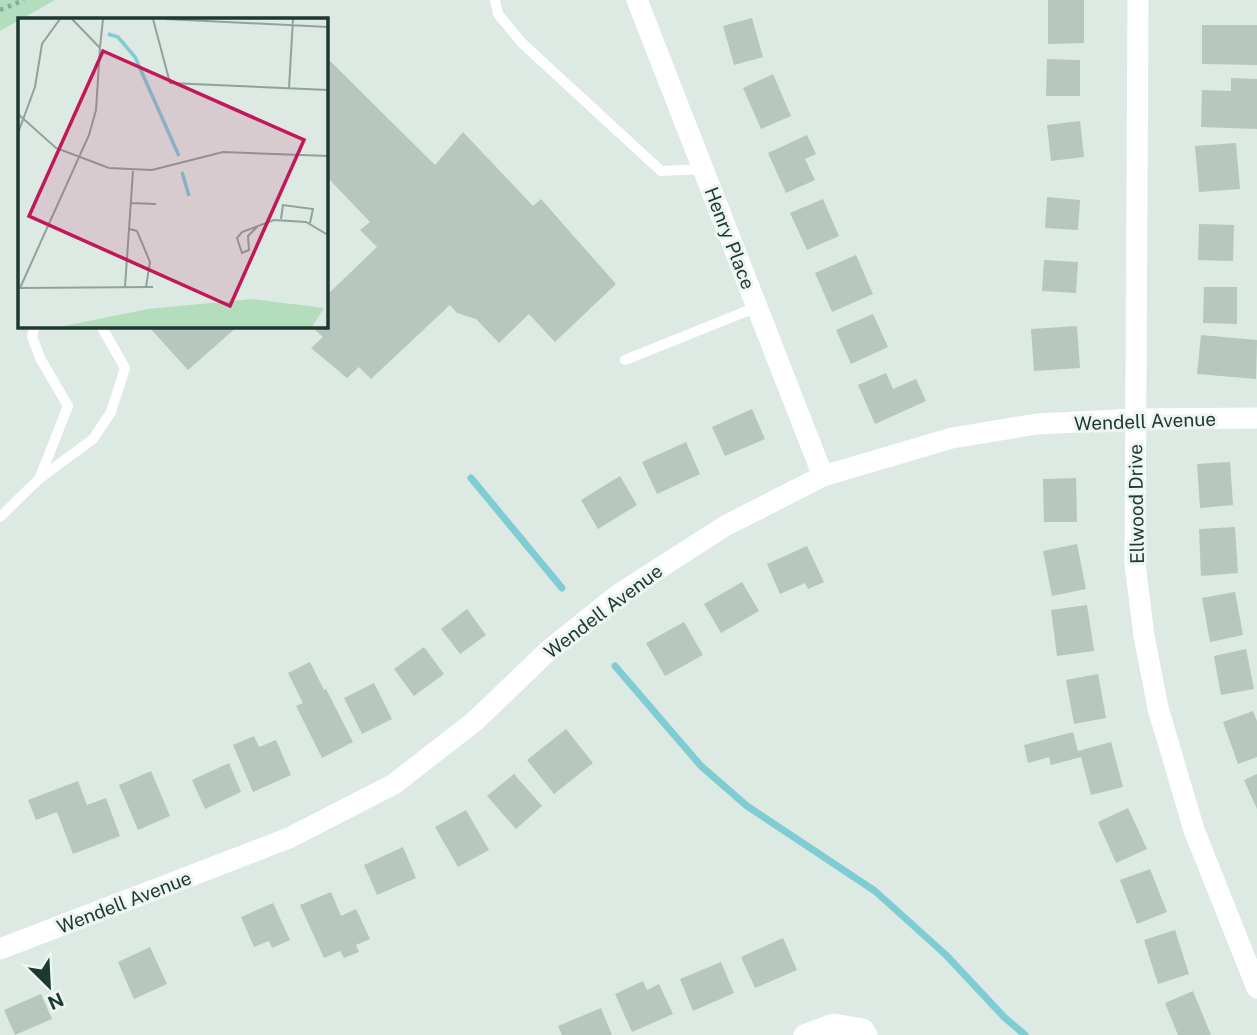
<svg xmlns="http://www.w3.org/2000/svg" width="1257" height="1035" font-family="'Public Sans',sans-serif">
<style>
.green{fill:#b3ddbc}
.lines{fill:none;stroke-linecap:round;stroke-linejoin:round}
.stream{stroke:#80ccd3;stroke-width:7}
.building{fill:#b5c7be}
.path{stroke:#7baf9b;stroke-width:4.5;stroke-dasharray:3.5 5;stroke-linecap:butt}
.lane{stroke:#fff;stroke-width:10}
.street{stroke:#fff;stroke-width:21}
.labels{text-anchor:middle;stroke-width:6;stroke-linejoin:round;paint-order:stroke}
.street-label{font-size:19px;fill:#1e3930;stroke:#edf6f1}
.inset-river{fill:none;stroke:#80ccd3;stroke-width:3.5}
.inset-road{fill:none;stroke:#90a39b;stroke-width:2}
.view{fill:#c2185b;fill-opacity:0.15;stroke:#c2185b;stroke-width:3.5}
.inset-edge{fill:none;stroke:#1e3930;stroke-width:3.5}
</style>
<rect width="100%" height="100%" fill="#dceae3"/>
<!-- green -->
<path class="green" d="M0,0H55L0,31Z"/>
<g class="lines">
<!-- stream -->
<path class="stream" d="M471,478L562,588
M615,666L701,766L747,806L875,891L946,955L1004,1017L1025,1035"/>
</g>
<!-- building -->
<path class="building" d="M1048,0H1084V43L1048,44Z
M752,18L763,57L734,65L723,26Z
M1202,25H1257V65L1202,64Z
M326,57L435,165L463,132L533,206L541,199L616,284L555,342L529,314L499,343L476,319L457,313L450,305L371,379L359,367L347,378L311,348L323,337L311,326H326V296L377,247L360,230L370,222L326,176Z
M1047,59L1080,60V96H1046Z
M773,74L791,116L761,129L743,88Z
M1231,78L1257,79V129L1201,127L1202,90L1231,91Z
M1080,121L1084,157L1051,161L1047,125Z
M807,135L816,154L805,159L815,180L786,193L768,153Z
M1236,143L1240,189L1199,192L1195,146Z
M1047,197L1080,200L1078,230L1045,228Z
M823,199L839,236L807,250L790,213Z
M1199,224L1234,225L1233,261L1198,260Z
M856,255L873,294L832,312L815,273Z
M1044,260L1078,262L1076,293L1042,291Z
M1204,287H1237V324L1203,323Z
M873,314L888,347L851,364L836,330Z
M148,326H238L188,370Z
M1077,326L1080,368L1034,371L1031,329Z
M1201,335L1257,340L1256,379L1197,374Z
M886,373L893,389L916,379L926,401L875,424L858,385Z
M752,409L765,439L725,456L712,427Z
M686,442L700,474L657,494L642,462Z
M1230,462L1233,505L1200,508L1197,464Z
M620,476L637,505L598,529L581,500Z
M1076,478L1077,522H1044L1043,479Z
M1235,527L1238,573L1201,576L1199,529Z
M1077,544L1086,589L1052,596L1043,551Z
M807,546L824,582L808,589L805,583L780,594L767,564Z
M742,582L759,611L721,633L704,604Z
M1235,592L1243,635L1210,642L1202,598Z
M1087,605L1094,651L1057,656L1051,610Z
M467,609L486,635L460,654L441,629Z
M684,622L703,655L665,676L646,643Z
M424,647L444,674L414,696L394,669Z
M1246,649L1254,689L1221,695L1214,656Z
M310,662L324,690L326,689L353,742L322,758L296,706L303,703L288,673Z
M1098,674L1106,718L1074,724L1066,680Z
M374,683L392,719L362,734L344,698Z
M1253,711L1257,721V757L1238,764L1223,722Z
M566,729L593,763L554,794L527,760Z
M1073,732L1078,751L1111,742L1123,787L1091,795L1081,757L1051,765L1049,757L1028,763L1024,745Z
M254,736L259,747L276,740L291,775L253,792L233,745Z
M229,763L241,792L205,809L192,780Z
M151,771L170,816L138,830L119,785Z
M514,774L542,806L516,829L487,796Z
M1257,774V809L1244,780Z
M78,781L87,805L106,798L120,836L73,854L57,812L36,820L28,800Z
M1128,808L1147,849L1116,863L1098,822Z
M466,810L489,850L458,867L435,827Z
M403,847L416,878L377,895L364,865Z
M1150,869L1167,912L1137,924L1120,880Z
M331,892L341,916L356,909L370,939L356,945L359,952L344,958L340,951L324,958L300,905Z
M273,903L290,940L272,948L269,941L254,947L241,917Z
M1175,930L1189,974L1158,984L1144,940Z
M783,938L797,970L755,988L741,957Z
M150,947L167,984L134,999L118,962Z
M721,962L734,993L693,1011L680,979Z
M643,981L647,990L659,984L673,1014L632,1032L615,994Z
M1193,991L1211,1035H1178L1165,1003Z
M41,994L52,1019L15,1035L4,1010Z
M601,1008L612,1035H562L558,1026Z"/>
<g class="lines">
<!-- path -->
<path class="path" d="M0,10L24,0"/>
<!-- lane -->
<path class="lane" d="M495,0L498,14L522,43L661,171L703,169
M35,326L32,336L40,358L68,406L40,477
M625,360L757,307
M0,517L39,479L93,439L111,412L125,368L101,326"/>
<!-- street -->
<path class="street" d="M637,0L823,476
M1138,0L1135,564L1144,636L1158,708L1194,830L1257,988
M0,949L289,838L394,784L475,721L549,650L619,594L725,526L823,476L952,438L1037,424L1135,419L1257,418
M804,1035L833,1024L863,1029L867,1035"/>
</g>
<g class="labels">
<!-- street labels -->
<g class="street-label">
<text transform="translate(730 238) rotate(69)" y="7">Henry Place</text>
<text transform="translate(1145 421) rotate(-2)" y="7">Wendell Avenue</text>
<text transform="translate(1136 504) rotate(-91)" y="7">Ellwood Drive</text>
<text transform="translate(603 611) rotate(-37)" y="7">Wendell Avenue</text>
<text transform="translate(124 902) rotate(-21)" y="7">Wendell Avenue</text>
</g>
</g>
<!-- overview -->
<g transform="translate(18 18)">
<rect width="310" height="310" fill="#dceae3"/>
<path d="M234,281L306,290L294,309H41L130,291Z" fill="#b3ddbc"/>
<path class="inset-river" d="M90,16L100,19L117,39L161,138M164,154L171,178"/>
<path class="inset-road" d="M135,1L152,65L310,72M148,1L310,9M82,29L85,1M271,70L275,1M0,96L38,130L91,150L134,152L205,134L310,138M0,115L17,69L24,26L42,1M113,185L138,186M263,201L265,187L295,191L292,205M240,208L230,218L231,232L224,235L219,220L224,214L256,202L288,204L310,217M112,211L119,213L132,244L128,269M107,269L115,153M1,270L135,269M2,270L71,117L78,92L82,30L54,1"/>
<path class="view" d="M85,33L286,122L212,288L11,198Z"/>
<rect width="310" height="310" class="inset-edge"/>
</g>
<!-- north arrow -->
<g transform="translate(49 986) rotate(156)" stroke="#edf6f1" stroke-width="5" paint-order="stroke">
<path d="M0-5L12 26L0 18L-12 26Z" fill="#1e3930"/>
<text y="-10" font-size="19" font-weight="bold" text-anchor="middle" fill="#1e3930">N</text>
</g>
</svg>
